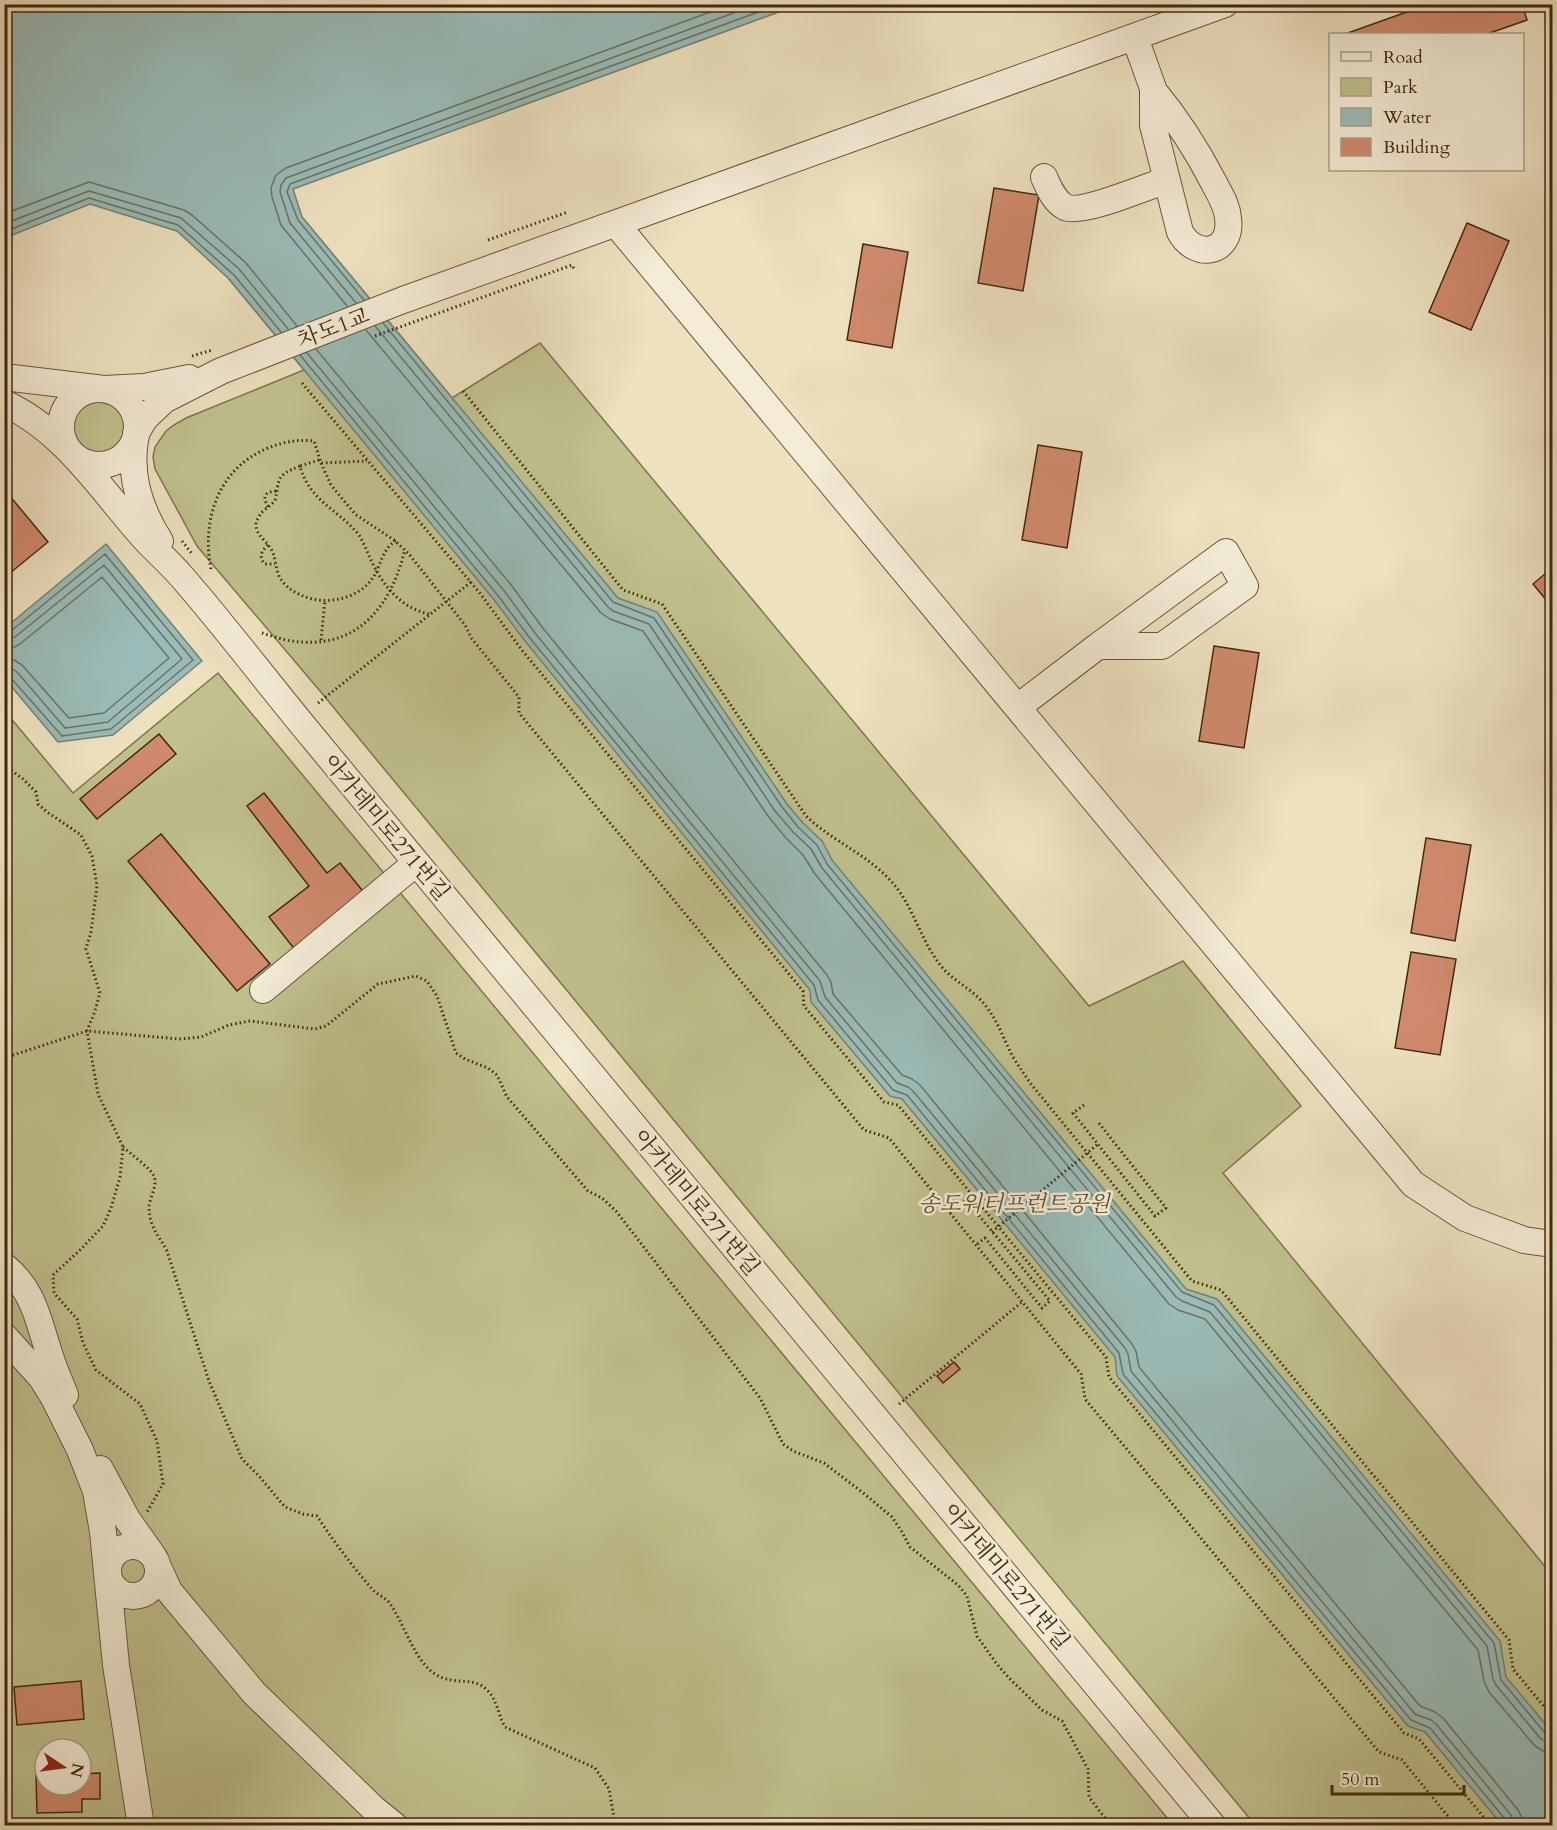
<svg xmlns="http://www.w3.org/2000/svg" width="1557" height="1830" font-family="Cardo,'Noto Serif KR',serif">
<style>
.green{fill:#c0c18d;stroke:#80744e;stroke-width:1.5;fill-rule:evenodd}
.water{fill:#9abcb8;stroke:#768174;stroke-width:1.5}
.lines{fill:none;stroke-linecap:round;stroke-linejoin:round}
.shore{stroke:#6e7264;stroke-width:1.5}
.building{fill:#d08a6d;stroke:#41280f;stroke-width:1.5}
.minor-casing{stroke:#6c563b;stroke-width:28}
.path{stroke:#41280f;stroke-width:3;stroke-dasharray:1.5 3;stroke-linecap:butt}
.minor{stroke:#f4ecd6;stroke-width:26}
.path-bridge{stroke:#41280f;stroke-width:3;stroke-dasharray:1.5 3;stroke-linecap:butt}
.labels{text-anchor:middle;stroke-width:5;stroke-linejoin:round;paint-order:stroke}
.street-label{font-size:22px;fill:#41280f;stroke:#f4ecd6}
.park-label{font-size:22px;font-style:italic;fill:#614e2e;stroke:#f4ecd6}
</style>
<rect width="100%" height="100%" fill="#eee1c0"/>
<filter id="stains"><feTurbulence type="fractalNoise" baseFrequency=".00333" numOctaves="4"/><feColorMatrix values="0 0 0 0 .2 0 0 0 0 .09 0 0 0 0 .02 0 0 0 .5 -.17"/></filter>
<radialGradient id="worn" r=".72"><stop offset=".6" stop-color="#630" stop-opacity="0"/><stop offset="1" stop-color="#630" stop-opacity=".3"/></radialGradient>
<!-- green -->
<path class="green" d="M302,217L452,398L540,343L1089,1006L1183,961L1301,1106L1223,1173L1552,1575V1825H1255L320,691L197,546L155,469L153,457L155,447L166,431L174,425L186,418L304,370L229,279Z
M73 428a26 26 0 1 1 52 0a26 26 0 1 1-52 0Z
M218,673L1173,1825H5L4,710L73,793ZM45,1749H81V1785H45Z"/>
<!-- water -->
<path class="water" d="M5,5H798L293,189L302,217L618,598L657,612L787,804L803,823L822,841L832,860L1186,1289L1217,1299L1500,1641L1506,1677L1552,1732V1825H1502L1425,1732L1408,1726L1117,1376L1115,1357L902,1099L890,1096L811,1002L810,990L525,641L495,601L229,279L177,231L90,204L5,238Z
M106,544L202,661L113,735L58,742L5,679V628Z"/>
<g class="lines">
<!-- shore -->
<path class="shore" d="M4,214L89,182L184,210L192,215L246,263L297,326
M4,224L89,191L181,218L239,269L288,329
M4,232L89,198L178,225L234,275L281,332
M364,300L298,220L287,192L290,184L780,4
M356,303L290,223L280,192L281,185L286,178L758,4
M347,306L281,225L272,197L271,188L276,175L286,168L732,4
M383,323L613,602L654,618L782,807L798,827L817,845L827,864L1182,1292L1214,1305L1494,1643L1501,1680L1545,1733L1552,1736
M375,326L608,607L613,611L649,624L775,811L793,832L811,849L822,868L1176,1297L1182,1301L1210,1312L1487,1646L1493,1679L1496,1685L1540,1738L1546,1742L1552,1743
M366,330L601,613L610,619L643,631L768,816L786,838L803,855L815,874L1169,1304L1178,1310L1205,1319L1478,1650L1484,1681L1489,1692L1535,1746L1543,1751L1552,1752
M316,349L512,586L542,627L827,975L831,982L833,994L902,1075L912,1079L920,1085L1132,1344L1136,1351L1139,1367L1420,1706L1435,1712L1443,1718L1518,1810L1522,1818L1523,1826
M307,353L505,592L535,633L820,981L825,997L897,1083L908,1087L913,1091L1125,1348L1128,1354L1131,1371L1415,1714L1431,1720L1436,1724L1511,1815L1514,1826
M300,355L499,597L529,637L814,985L818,1000L893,1090L907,1095L1119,1353L1123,1374L1411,1720L1430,1728L1505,1819L1507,1826
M4,632L11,631L105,554L193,660L111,729L62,736L11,678L4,675
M4,640L15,637L104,565L182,659L108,722L65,728L17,672L11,668H4
M4,649L12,648L20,644L102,577L169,658L104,713L69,718L22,665L14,660L4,659"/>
</g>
<!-- building -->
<path class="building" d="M1429,4H1522L1527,20L1487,34H1345Z
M994,188L1039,195L1023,291L978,283Z
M1467,223L1509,241L1471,330L1429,312Z
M863,244L908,252L892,348L847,340Z
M1038,445L1082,452L1067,548L1022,540Z
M4,489L48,542L4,578Z
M1552,568V607L1533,584Z
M1214,646L1259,653L1244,748L1199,741Z
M159,734L176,754L97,819L80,799Z
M264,793L327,873L340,863L366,895L296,951L269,917L309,886L247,806Z
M161,834L270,964L237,991L128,861Z
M1426,838L1471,845L1455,941L1411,933Z
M1411,952L1456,959L1440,1055L1395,1048Z
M954,1362L960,1369L943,1383L937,1376Z
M81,1681L84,1719L17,1725L14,1687Z
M100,1773V1799H82V1812L37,1813L36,1774H45V1785H81V1774Z
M114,1818V1826H67V1819Z"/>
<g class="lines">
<!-- minor casing -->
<g class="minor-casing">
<path id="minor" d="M1135,38L1159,105
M1153,90C1177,119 1197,150 1214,183C1220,195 1227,205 1228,218C1233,253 1196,261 1180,232L1153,125Z
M1044,177C1049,188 1054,201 1065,207C1081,215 1148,186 1167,180
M616,224L1413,1184L1465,1218L1524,1240L1552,1244
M4,377L104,389L144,387L189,378
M61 427a38 38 0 1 1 76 0a38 38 0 1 1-76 0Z
M4,403C65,431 101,490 144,538C156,551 170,563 182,577C228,630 270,686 315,740L1213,1826
M136,433L145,418L164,400L221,371L403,300L1225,4
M135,440C129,477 140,510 160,541
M1018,707L1098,646H1162L1245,586L1226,552L1098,646
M263,990L416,863
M4,1266C35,1291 38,1321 50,1356C54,1369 60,1382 65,1395
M4,1336L41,1377L54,1398L80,1450L96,1491L103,1532L116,1665L141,1826
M100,1469L127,1519L151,1553
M108 1571a25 25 0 1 1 50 0a25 25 0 1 1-50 0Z
M159,1569L169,1591L254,1693L374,1809L395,1826"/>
</g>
<!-- path -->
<path class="path" d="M488,240L568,212
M375,336L572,265L574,269
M192,356L212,350
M302,383L479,592L521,649L803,991L804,1006L884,1102L898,1105L1106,1357L1109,1377L1404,1733L1419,1739L1491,1826
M463,391L623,590L662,604L806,816C832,841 865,853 890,880C912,903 919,936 938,962C950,980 972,988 985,1005C998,1021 1004,1040 1013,1057C1019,1067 1025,1075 1031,1084L1192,1281L1221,1290L1509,1640L1513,1669L1552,1716
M319,460L300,466C310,502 338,509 359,535C364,543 367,552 371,560C383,586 401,608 429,614
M321,463L331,485L355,514L394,540L409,554L465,625L472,639L519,697V713L864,1130L889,1138L1081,1374L1085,1399L1379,1752L1402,1760L1456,1826
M300,466C275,476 280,478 275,501L261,513L256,522C255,535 265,539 271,549C276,557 275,567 279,576C286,589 298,595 312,599C334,604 362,596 374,576C381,564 383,548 396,541
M268,507C262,496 265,492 276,491
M182,541L193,555
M268,545C262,550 258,557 265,564H275
M211,569C201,519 219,468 268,448C283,442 298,439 314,441L321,463L367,461
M262,633C275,637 289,642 303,642C362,646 393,601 405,549
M321,640L325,600
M318,703L471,582
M4,765L23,779L36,792L38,804L47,812L81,835L92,856L97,886L91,932L86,949L100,993L95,1011L87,1031L98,1094L123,1147L120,1177L111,1208L103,1226L80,1250L53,1275L54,1293L77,1319L83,1343L96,1370L140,1404L157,1441L163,1484L147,1512
M4,1058L87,1031L179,1039L201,1037L229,1025L250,1021L315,1029L326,1026L378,984L416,976L427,981L437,996L456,1053L465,1059L488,1068L497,1075L507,1097L588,1191L602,1198L616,1211L760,1398L783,1444L793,1451L824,1463L862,1492L892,1517L902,1532L910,1547L958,1585L967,1596L977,1636L996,1663L1009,1678L1042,1710L1062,1721L1088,1769L1089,1797L1111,1826
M1084,1105L1073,1113L1155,1216L1166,1208L1098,1122
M123,1147C131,1154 150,1168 154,1176C158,1186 149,1198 149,1208C150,1229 159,1235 167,1251L209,1381L242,1459L259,1476L285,1507L303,1514L317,1516C334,1542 353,1567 373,1590C379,1596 387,1598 391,1605C402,1622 412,1650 425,1665C447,1691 471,1673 487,1690C497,1699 498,1715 505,1727L595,1768L609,1789L615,1824L617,1826
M950,1213L966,1200L1050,1301L1042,1308L985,1238L976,1245
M899,1404L1022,1302
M1543,1826L1552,1815"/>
<!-- minor -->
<use href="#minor" class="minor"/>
<!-- path-bridge -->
<path class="path-bridge" d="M992,1232L1098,1144"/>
</g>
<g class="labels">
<!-- street labels -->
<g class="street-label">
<text transform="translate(333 327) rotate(-21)" y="8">차도1교</text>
<text transform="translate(387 827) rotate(50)" y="8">아카데미로271번길</text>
<text transform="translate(697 1202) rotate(50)" y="8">아카데미로271번길</text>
<text transform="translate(1007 1576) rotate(50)" y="8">아카데미로271번길</text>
</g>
<!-- park labels -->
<g class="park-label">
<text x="1014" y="1211">송도워터프런트공원</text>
</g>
</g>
<!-- margin -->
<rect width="1557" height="1830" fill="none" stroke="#eee1c0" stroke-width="24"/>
<rect x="6" y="6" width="1545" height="1818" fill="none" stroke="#41280f" stroke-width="3"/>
<rect x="12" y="12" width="1533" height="1806" fill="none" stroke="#41280f" stroke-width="1.5"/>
<!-- legend -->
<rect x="1329" y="33" width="195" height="138" fill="#f4ecd6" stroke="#ac9e86" stroke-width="1.5"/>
<rect x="1341" y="52" width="30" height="9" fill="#f4ecd6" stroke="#ac9e86" stroke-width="1.5"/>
<text x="1383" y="63" font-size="18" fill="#41280f">Road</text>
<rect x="1341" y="78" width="30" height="18" fill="#c0c18d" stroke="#ac9e86" stroke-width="1.5"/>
<text x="1383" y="93" font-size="18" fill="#41280f">Park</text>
<rect x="1341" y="108" width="30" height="18" fill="#9abcb8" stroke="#ac9e86" stroke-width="1.5"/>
<text x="1383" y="123" font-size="18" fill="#41280f">Water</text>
<rect x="1341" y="138" width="30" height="18" fill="#d08a6d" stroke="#ac9e86" stroke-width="1.5"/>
<text x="1383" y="153" font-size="18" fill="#41280f">Building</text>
<!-- north arrow -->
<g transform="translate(63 1767) rotate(103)"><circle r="28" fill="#f4ecd6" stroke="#ac9e86" stroke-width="1.5"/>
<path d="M0-4.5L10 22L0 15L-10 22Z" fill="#8f2418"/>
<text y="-9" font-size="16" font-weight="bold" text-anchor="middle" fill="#41280f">N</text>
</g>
<!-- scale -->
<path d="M1332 1785v9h132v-9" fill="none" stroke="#41280f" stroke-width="3"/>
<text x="1341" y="1785" font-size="18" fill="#41280f" stroke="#f4ecd6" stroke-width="4.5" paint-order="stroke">50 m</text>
<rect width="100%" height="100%" filter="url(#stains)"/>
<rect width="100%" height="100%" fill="url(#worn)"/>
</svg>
